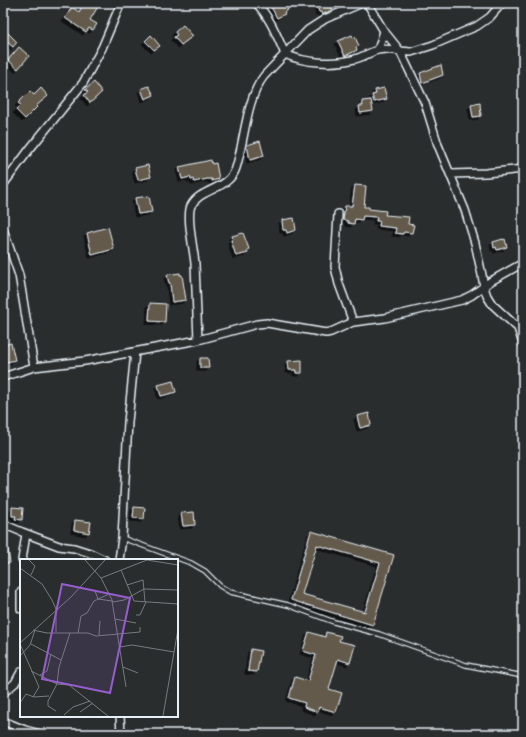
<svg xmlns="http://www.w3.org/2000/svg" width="526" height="737" font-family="Mynerve,sans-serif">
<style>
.building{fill:#645a4c;stroke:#e8f1f8;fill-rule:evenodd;filter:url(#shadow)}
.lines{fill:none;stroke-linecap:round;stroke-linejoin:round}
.service-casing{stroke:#e8f1f8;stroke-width:6}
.minor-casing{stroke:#e8f1f8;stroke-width:10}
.service{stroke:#2a2d2e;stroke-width:3.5}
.minor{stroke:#2a2d2e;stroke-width:7}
.inset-road{fill:none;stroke:#767b7f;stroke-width:1}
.view{fill:#965dcd;fill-opacity:0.15;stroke:#965dcd;stroke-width:2}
.inset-edge{fill:none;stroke:#e8f1f8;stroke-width:2}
</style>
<defs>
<filter id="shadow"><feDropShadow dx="-3" dy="3" stdDeviation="0" flood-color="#0009"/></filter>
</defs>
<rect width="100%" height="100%" fill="#2a2d2e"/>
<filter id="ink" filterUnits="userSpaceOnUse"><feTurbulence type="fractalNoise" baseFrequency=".025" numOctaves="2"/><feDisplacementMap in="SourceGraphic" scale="8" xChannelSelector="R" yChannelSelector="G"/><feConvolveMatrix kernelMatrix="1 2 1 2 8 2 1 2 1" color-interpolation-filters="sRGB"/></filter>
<g filter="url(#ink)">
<!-- building -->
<path class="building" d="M84,3H100L90,20L97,24L93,30L89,28L86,32L65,18L72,7L79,12Z
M269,3H284L288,10L284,12L285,14L277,18Z
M316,3H332L333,9L322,15L321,12H319Z
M183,25L193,36L181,45L174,37L177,35L175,32Z
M7,32L17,42L13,47L3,38Z
M151,35L160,46L154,50L145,41Z
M352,35L353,38L355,37L359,46L356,47L357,50L345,56L338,41Z
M19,47L29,56L18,69L8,60Z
M441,65L443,75L422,83L420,73Z
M94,82L102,92L90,103L84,95L88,92L85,90Z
M149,86L154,95L145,99L141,89Z
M41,88L48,96L36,106L37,107L25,119L16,110L21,105L18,103L30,91L34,95Z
M384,88L387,99L374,102L372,95L376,94L375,90Z
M371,100L373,111L360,113L359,106H363L362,101Z
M480,103L481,116L473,117L471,105Z
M260,141L264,156L250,160L247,145Z
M211,160L212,164L216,163L219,179L212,181V179H207L194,182L193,179L191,180L190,177L182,179L179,167Z
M148,165L151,177L138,180L135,168Z
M355,185L366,186L364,207H369V209L386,211L385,215L409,217L408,224L414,225L412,233L404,232L403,234L395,233L396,228L379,226L380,221H376L377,217L363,216L362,220L355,219L354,224L348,223V221L343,220L345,206H352Z
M149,196L152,212L138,214L135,198Z
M294,218L296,230L287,233L286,230H283L282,220Z
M108,227L114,249L92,255L87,233Z
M243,233L249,249L247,250L248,253L236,256L231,240L233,239L232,236Z
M503,239V240L505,239L507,247L497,250L496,247L494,248L493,242Z
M180,273V275H182L186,300L172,302L170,283H169L167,275Z
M150,303L166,304L165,322L149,321Z
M11,343L15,360L3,363V345Z
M200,358H208L209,368H200Z
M302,360V373H296V370H289L288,361Z
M173,381L176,392L161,396L158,385Z
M369,413L371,425L360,428L357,416Z
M12,507L23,508L22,520L15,519L16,516H12Z
M134,507L145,508L144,519L133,518Z
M194,512L195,525L183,526L181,513Z
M75,520L91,522L89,533L74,530Z
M311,531L394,555L373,625L291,600ZM317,545L380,563L365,612L302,594Z
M7,543L10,563L3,564V544Z
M309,632L325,637L326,632L341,636L339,641L355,645L350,663L338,659L329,689L342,693L336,712L319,707L318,712L304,707L305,703L289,698L295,677L308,681L316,655L303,651Z
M251,649L261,651L257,672L248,671Z"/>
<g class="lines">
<!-- service casing -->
<g class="service-casing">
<path id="service" d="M122,538L191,563L205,571L220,586L230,592L288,605L334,622L379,634L466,665L523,676"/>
</g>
<!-- minor casing -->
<g class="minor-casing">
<path id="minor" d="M256,3C270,17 277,36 285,54C304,63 334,65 355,59C363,57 370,52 378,50C386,48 393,50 400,51L425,103L438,145L465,210L475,243L482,275L484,287L487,296L492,304L518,328L523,344
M367,3L384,31L400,51L411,52L433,45L477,26L490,17L502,3
M378,50L384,31
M450,174L486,173L523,169
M3,185L29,150L83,83L102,48L121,3
M338,214L335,267L339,284L353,322
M3,229L19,275L34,367
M198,340C197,314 196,289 195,264C194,250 186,217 191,206C200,188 229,190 236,168C245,139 246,99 264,76L308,30L325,19L362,3
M3,377L34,367L85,361L198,340L257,324L267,323L326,333L331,332L353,322L385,318L462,300L472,295L491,281L523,263
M3,524L22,532L59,546L74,548L90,553L105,560
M22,560L26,534
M119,560L122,538L128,422L135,352
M21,592V609
M3,693L15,683L21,672
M120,716L121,734
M3,721L25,730L40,734"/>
</g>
<!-- service -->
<use href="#service" class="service"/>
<!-- minor -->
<use href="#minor" class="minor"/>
</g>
</g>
<!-- overview -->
<g transform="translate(20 559)">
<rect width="158" height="158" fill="#2a2d2e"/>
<path class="inset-road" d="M9,1L15,7L11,16M65,1L81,19L93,43L104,41L124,30L158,31M0,9L22,25L32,41L36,50V73M101,11L114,42L158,45M81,19L127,1L158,6M107,26L123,21L125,43M75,32L78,40L92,42L106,128M116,56H120L126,43M95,60L116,64M13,71L27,74H68L76,77L120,73V68M58,74L61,57L67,54L74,42L89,35M79,76L80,62M0,84L51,38L85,1M0,85L19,128L13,138M11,85L41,101M100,88L112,86L154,93M0,97L10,86L15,71M103,108L118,114M11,112L37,125L49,126L88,157M20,116L27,112L31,95M0,144L6,135L14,138L29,137M36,152L28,147V142L37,125L39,108L50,74M60,153L73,144M44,156L53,148L70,142M143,157L158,70"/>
<path class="view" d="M42,25L110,39L90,134L22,120Z"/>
<rect width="158" height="158" class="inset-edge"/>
</g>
<!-- margin -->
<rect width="526" height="737" fill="none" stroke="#2a2d2e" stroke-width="16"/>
<rect x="8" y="8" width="510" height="721" fill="none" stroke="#e8f1f8" stroke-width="1.5" filter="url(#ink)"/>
</svg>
